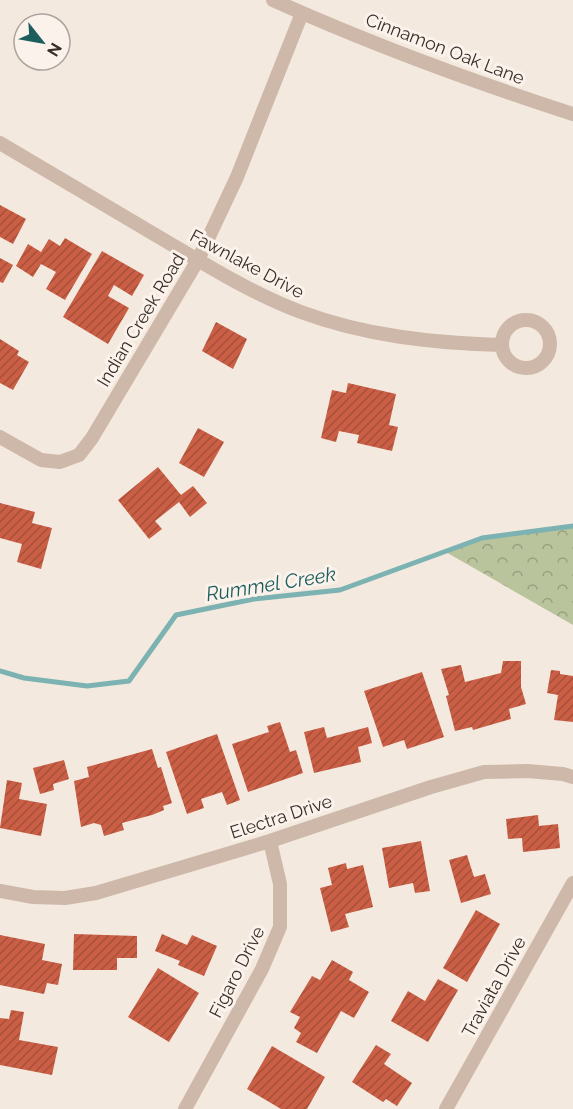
<svg xmlns="http://www.w3.org/2000/svg" width="573" height="1109" font-family="Raleway,sans-serif">
<style>
.park{fill:url(#park-crowns)}
.lines{fill:none;stroke-linecap:round;stroke-linejoin:round}
.stream{stroke:#7cb3b2;stroke-width:5}
.building{fill:url(#building-hatch)}
.street{stroke:#cdb8a9;stroke-width:14}
.labels{text-anchor:middle;stroke-width:6;stroke-linejoin:round;paint-order:stroke}
.street-label{font-size:18px;fill:#3a2e29;stroke:#fbf3eb}
.water-label{font-size:20px;font-style:italic;fill:#1c5d5e;stroke:#fbf3eb}
</style>
<defs>
<pattern id="park-crowns" width="20" height="18" patternUnits="userSpaceOnUse" patternTransform="scale(1.5)"><rect width="20" height="18" fill="#b9c49d"/><path d="M2 6a3 3 0 1 1 6 0M12 15a3 3 0 1 1 6 0" fill="none" stroke="#97a080"/></pattern>
<pattern id="building-hatch" width="6" height="6" patternUnits="userSpaceOnUse" patternTransform="scale(1.5)"><rect width="6" height="6" fill="#cb5f45"/><path d="M-1 1l2-2M0 6l6-6M5 7l2-2" fill="none" stroke="#a64f3a"/></pattern>
</defs>
<rect width="100%" height="100%" fill="#f4e9de"/>
<!-- park -->
<path class="park" d="M573,526V625L444,551L482,538Z"/>
<g class="lines">
<!-- stream -->
<path class="stream" d="M0,671L24,678L87,686L129,681L176,615L254,599L340,590L482,538L573,526"/>
</g>
<!-- building -->
<path class="building" d="M0,205L26,219L13,244L0,237Z
M65,238L92,254L65,300L46,289L56,272L41,264L33,277L16,266L28,244L41,252L49,239L60,246Z
M102,251L144,275L132,296L114,285L108,296L129,308L108,344L63,317Z
M0,258L13,265L3,283L0,282Z
M216,322L247,339L233,369L202,351Z
M0,339L19,351L17,355L29,362L13,390L0,383Z
M348,383L396,394L389,425L398,427L392,451L357,443L359,435L339,431L336,442L321,438L332,390L346,393Z
M198,428L224,442L204,477L179,463Z
M158,467L181,495L193,486L207,503L190,517L179,502L155,521L162,529L149,539L118,500Z
M0,503L35,512L32,523L52,528L41,569L17,562L22,544L0,538Z
M503,661H521V687L526,704L509,709L511,719L473,730L472,727L455,731L446,696L449,695L441,669L461,665L465,682L501,673Z
M551,670L560,671V674L573,676V722L554,720L558,695L547,693Z
M422,672L444,737L407,749L404,740L383,747L364,691Z
M280,722L290,752L296,750L303,773L248,792L232,744L269,732L267,726Z
M324,727L327,738L368,727L372,743L358,747L361,762L314,773L304,732Z
M217,734L240,800L227,805L222,792L201,799L204,808L187,814L166,752Z
M152,749L158,768L161,767L172,803L163,806L164,810L152,815L122,823L124,830L104,836L101,825L94,823L81,827L74,781L89,777L87,767Z
M64,760L69,779L53,784L54,790L40,794L33,768Z
M7,780L22,783L19,799L47,804L41,836L0,828Z
M538,815L539,826L558,824L560,848L523,852L522,838L508,839L506,819Z
M421,841L430,891L415,893L413,883L389,888L382,848Z
M467,855L474,877L485,874L491,894L461,903L449,860Z
M346,863L347,869L363,865L373,907L345,914L349,927L331,932L320,888L332,885L328,868Z
M476,910L500,924L467,982L443,968Z
M74,934L137,936V958H117V970H73Z
M162,934L187,945L192,935L217,946L204,976L178,965L180,961L155,951Z
M0,935L45,944L42,960L62,964L58,985L47,983L44,994L0,985Z
M332,960L353,972L349,980L369,992L354,1018L341,1011L317,1053L296,1042L301,1033L294,1028L300,1017L290,1012L312,976L320,980Z
M158,968L199,993L169,1042L128,1017Z
M438,979L458,990L428,1042L391,1021L408,991L425,1001Z
M11,1010L24,1012L19,1040L58,1047L52,1075L0,1065V1018L9,1019Z
M376,1045L391,1054L384,1064L412,1083L397,1106L386,1099L383,1102L352,1082Z
M272,1046L325,1077L307,1109H281L247,1089Z"/>
<g class="lines">
<!-- street -->
<path class="street" d="M273,0C371,44 471,81 573,114
M0,143C55,175 109,208 164,240C208,266 253,294 301,312C365,336 434,343 502,345
M502 344a24 24 0 1 1 48 0a24 24 0 1 1-48 0Z
M0,437L41,460L60,462L79,455L92,438L198,260L237,177L302,13
M0,891L33,897L65,898L96,893L270,841L431,787L484,772L527,771L563,774L573,777
M185,1109L262,969L280,927V884L270,841
M446,1109L573,883"/>
</g>
<g class="labels">
<!-- street labels -->
<g class="street-label">
<text transform="translate(445 49) rotate(21)" y="6">Cinnamon Oak Lane</text>
<text transform="translate(247 264) rotate(28)" y="6">Fawnlake Drive</text>
<text transform="translate(141 320) rotate(-59)" y="6">Indian Creek Road</text>
<text transform="translate(281 817) rotate(-18)" y="6">Electra Drive</text>
<text transform="translate(237 972) rotate(-63)" y="6">Figaro Drive</text>
<text transform="translate(494 987) rotate(-61)" y="6">Traviata Drive</text>
</g>
<!-- water labels -->
<g class="water-label">
<text transform="translate(271 584) rotate(-9)" y="7">Rummel Creek</text>
</g>
</g>
<!-- north arrow -->
<g transform="translate(42 42) rotate(121)"><circle r="28" fill="#fbf3eb" stroke="#aea49d" stroke-width="1.5"/>
<path d="M0-4.5L10 22L0 15L-10 22Z" fill="#1c5d5e"/>
<text y="-9" font-size="16" font-weight="bold" text-anchor="middle" fill="#3a2e29">N</text>
</g>
</svg>
